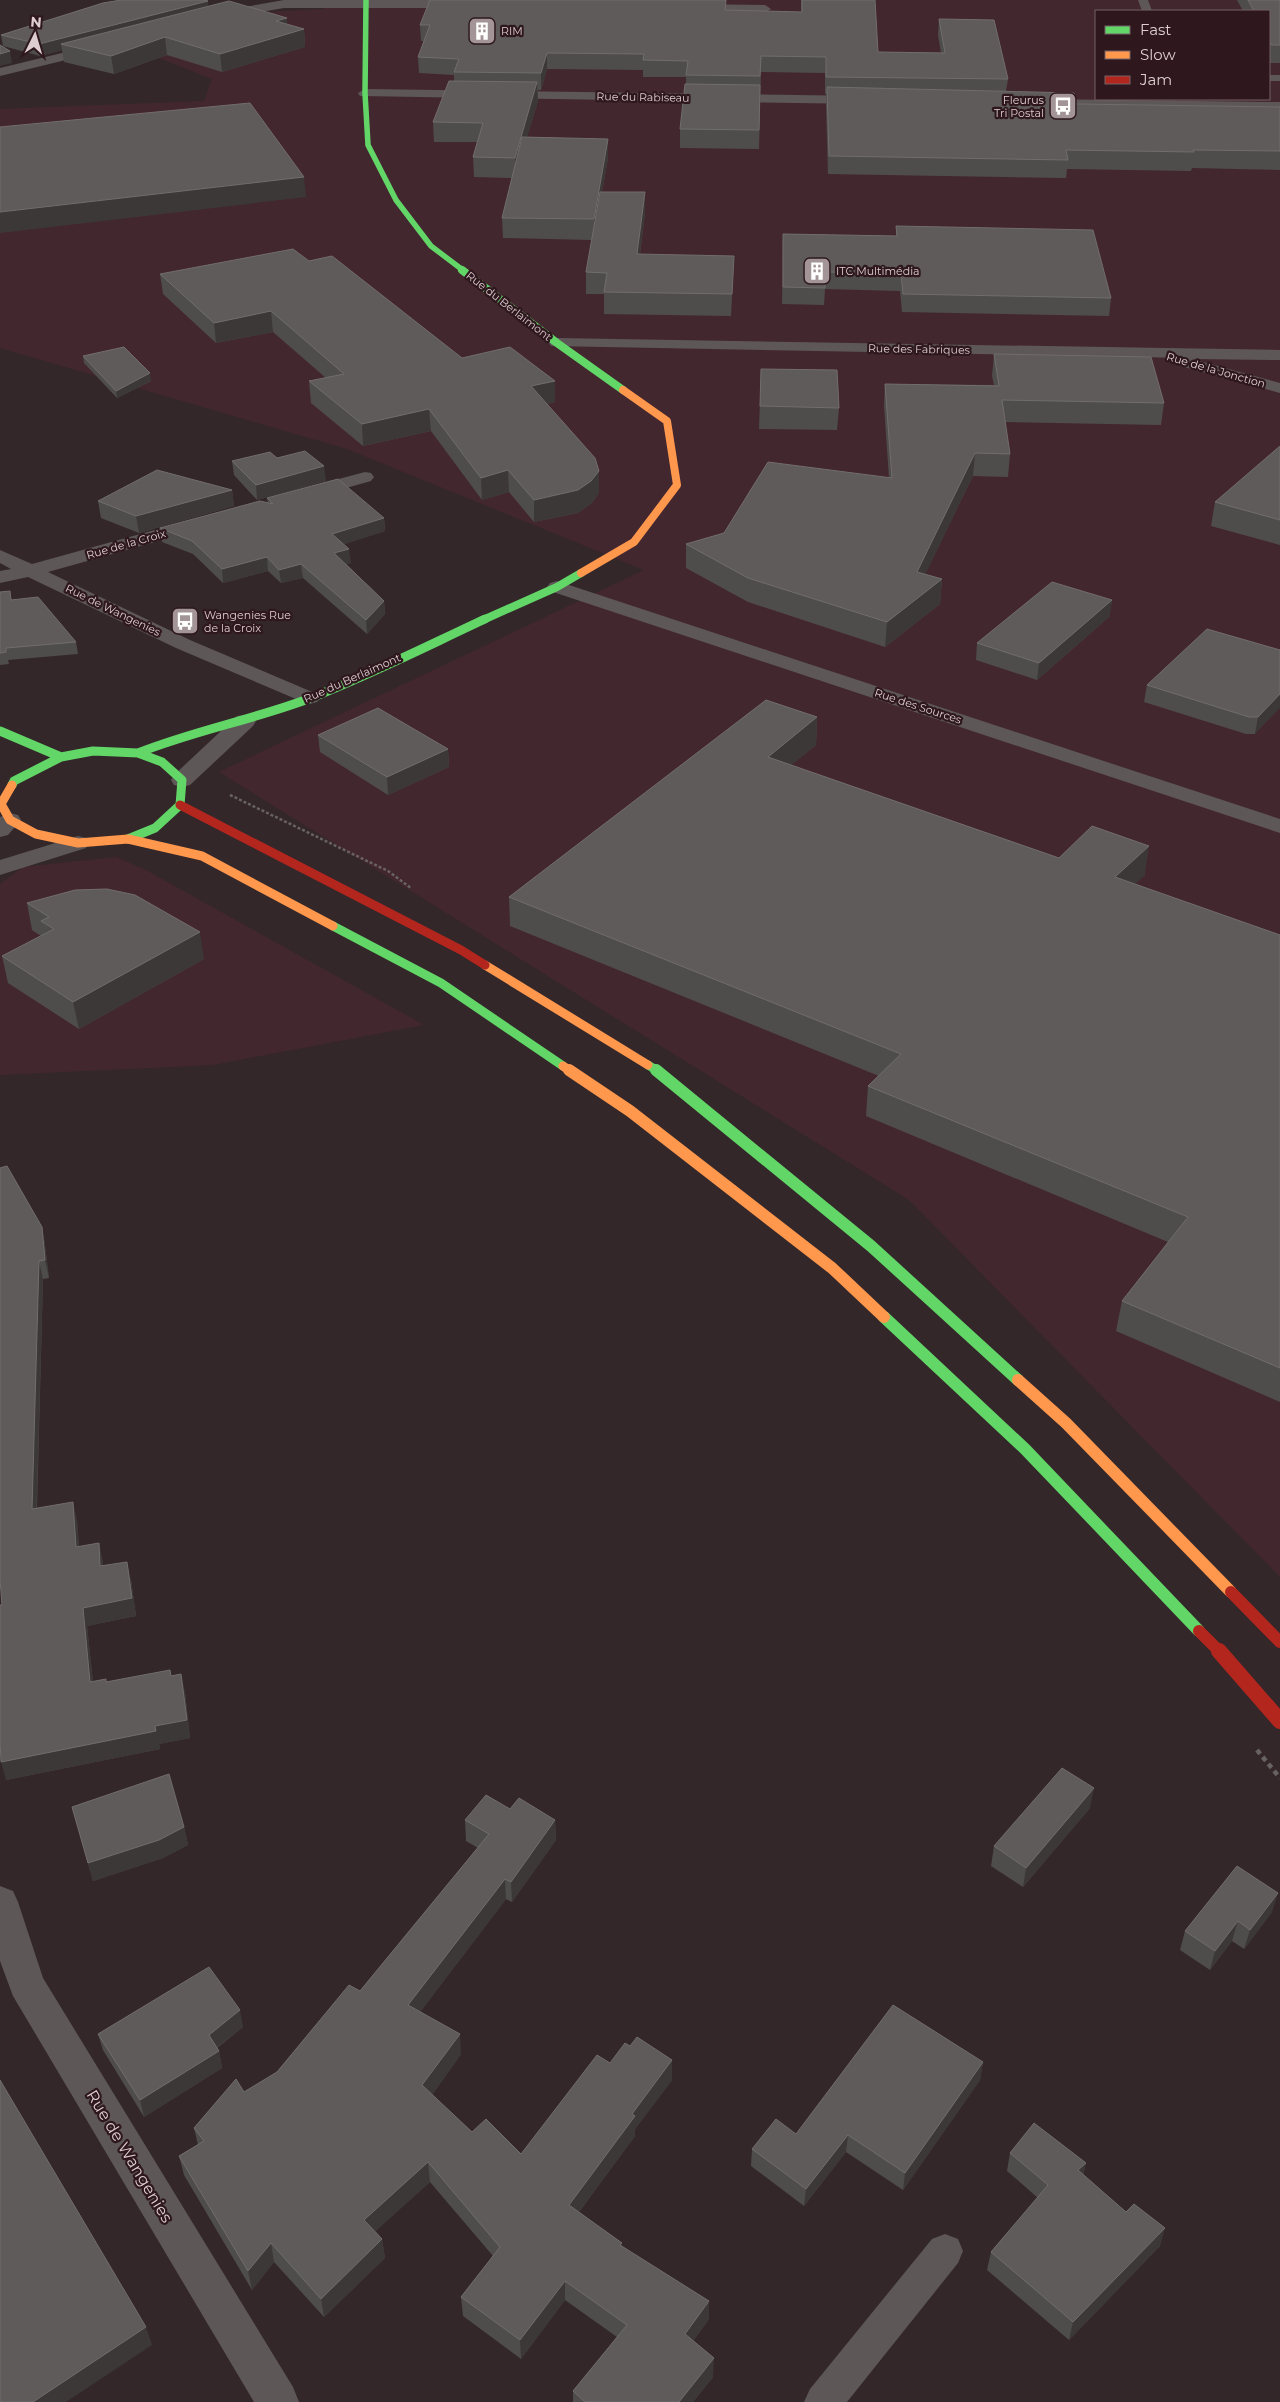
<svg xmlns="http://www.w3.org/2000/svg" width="1280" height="2402" font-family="Montserrat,sans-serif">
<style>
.built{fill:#43272f;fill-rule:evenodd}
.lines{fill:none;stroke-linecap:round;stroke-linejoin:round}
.path-far1{stroke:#686263;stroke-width:2.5;stroke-dasharray:3 2;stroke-linecap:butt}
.path{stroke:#686263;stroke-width:4.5;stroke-dasharray:5 4;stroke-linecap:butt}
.lane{fill:#5d5758;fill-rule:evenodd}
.street{fill:#5d5758;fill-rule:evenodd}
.fast-far3{stroke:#63d668;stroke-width:5.5}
.fast-far2{stroke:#63d668;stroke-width:8}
.fast-far1{stroke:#63d668;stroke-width:9}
.fast{stroke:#63d668;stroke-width:12}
.slow-far2{stroke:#ff974d;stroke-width:8}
.slow-far1{stroke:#ff974d;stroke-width:9}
.slow{stroke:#ff974d;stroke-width:12}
.jam-far2{stroke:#b3261e;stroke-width:9}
.jam-far1{stroke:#b3261e;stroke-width:12}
.jam{stroke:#b3261e;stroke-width:16}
.wall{fill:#4f4d4c}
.shaded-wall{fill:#3d3838}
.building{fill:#5e5b5a;stroke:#726d6d}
.labels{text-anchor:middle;stroke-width:4.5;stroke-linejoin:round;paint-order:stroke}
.far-poi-label{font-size:11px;fill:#deced2;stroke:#2e181e;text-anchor:start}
.far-street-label{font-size:11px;fill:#deced2;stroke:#2e181e}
.near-street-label{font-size:16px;fill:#deced2;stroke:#2e181e}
</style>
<rect width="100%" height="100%" fill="#33272a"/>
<!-- built -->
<path class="built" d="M324,0H1280V1577L909,1200L219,772L644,570L347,449L0,348V109L204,101L212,79L128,46L242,13L323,9ZM1096,11H1269V99H1096Z
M116,857L146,870L424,1025L213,1065L0,1075V884L23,867Z"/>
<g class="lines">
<!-- path-far1 -->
<path class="path-far1" d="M230,795L388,871L411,888"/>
<!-- path -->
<path class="path" d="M1257,1750L1280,1778"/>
<!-- lane -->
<path class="lane" d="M1138,0H1148L1152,11H1142Z
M1269,75H1280V81H1269Z
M945,2234L958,2239L963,2251L958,2263L847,2402H804L810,2389L932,2239Z"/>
<!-- street -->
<path class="street" d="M284,0H466L472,4L466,8H284L217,20L211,16L217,12Z
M689,4L765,5L771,9L765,13L685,11L683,8L685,5Z
M99,44L103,45L105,48L103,51L0,76V68Z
M365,89L864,96L871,100L864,104L360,96L358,93Z
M1039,99L1280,102V110L1034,106L1032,103L1034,100Z
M557,338L1280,350V360L1192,359L1280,383V393L1184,367L1182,363L1188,358L551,346L549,343L551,340Z
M365,472L371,473L374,477L371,481L307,499L301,497L298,493L301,489Z
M198,518L205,520L207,524L205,528L48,572L190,640L317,694L321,698L317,702L310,704L303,702L176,648L28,577L0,583V571L11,569L0,563V550L32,564Z
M557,581L1280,819V833L550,591L547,587L550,583Z
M245,715L253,716L256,721L253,726L190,785L182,787L174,785L171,780L174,775L237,716Z
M10,813L18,815L21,820L8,835L0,837V817Z
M78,836L86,838L89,843L86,848L0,875V860Z
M0,1886L13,1891L18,1902L43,1978L293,2387L299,2402H254L13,1996L0,1961Z"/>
<!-- fast-far3 -->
<path class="fast-far3" d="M366,0L365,93L368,145L396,200L431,246L464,271"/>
<!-- fast-far2 -->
<path class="fast-far2" d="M462,270L557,343L623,390
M483,620L557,587L581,573"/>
<!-- fast-far1 -->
<path class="fast-far1" d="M0,731L61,757
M138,753C193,731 252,720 308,699C368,676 427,646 485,619
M12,785L14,781L61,757L93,751L138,753L162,762L182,780L180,805L155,828L128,839
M333,926L441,983L563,1066
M648,1065L658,1071"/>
<!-- fast -->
<path class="fast" d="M656,1070L871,1246L1018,1380
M884,1317L1025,1449L1199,1631"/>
<!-- slow-far2 -->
<path class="slow-far2" d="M581,573L634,542L677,485L667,421L623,390"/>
<!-- slow-far1 -->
<path class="slow-far1" d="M12,785L1,804L10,820L36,834L78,843L128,839L202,856L333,926
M485,965L648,1065
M563,1066L570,1071"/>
<!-- slow -->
<path class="slow" d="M569,1070L630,1111L832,1268L884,1317
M1018,1380L1066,1423L1231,1592"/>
<!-- jam-far2 -->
<path class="jam-far2" d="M180,805L461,950L485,965"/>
<!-- jam-far1 -->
<path class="jam-far1" d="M1231,1592L1280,1642
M1199,1631L1220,1652"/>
<!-- jam -->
<path class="jam" d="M1219,1651L1280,1721"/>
</g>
<!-- wall -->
<path class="wall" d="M430,0H726L725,11L801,12V0H875L878,52L941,53L938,35L939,19L1008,79L1006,91L1076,104L1280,107V170L1192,168L1191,171L1067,169L1066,178L828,174L826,105V94H825V73L761,72L759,149L680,148V129L686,84V77H643V70L547,69L541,90H538V101L527,137L608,139V158L602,192L645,213L640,254L733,277L731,316L604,314V294H586V272L592,240L503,238L502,218L512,178L474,177L473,157L477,142H434L433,122L454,81V75L419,73L418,57L424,41H421L420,25Z
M1237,0H1280V63H1269V11H1243Z
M209,6L287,24L304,29L305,47L222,72L167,55L114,74L64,62L62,50L40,56L3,46L1,35Z
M896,226L1111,298L1109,316L902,312L900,291L825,289L824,305L782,304L783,234L896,236Z
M309,261L462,358L555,381V402L547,404L599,471V493L592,503L578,513L534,522L509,492L482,500L431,431L363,446L311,403L309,381L326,378L273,332L216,343L163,294L160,274Z
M994,354L1164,403L1161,425L1005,422L1010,454L1008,477L973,476L925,574L942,579L940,604L885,647L748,602L686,568V544L724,533L889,478L884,406L885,384L994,385L992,376Z
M83,356L151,381L117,398L84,363Z
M761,369L839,408L837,430L759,429Z
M1280,446V545L1211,526L1215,502Z
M277,458L326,481L257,500L234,475L232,461Z
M232,490L234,506L139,533L101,518L98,501Z
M267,498L384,518L385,531L344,544L351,563L346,564L384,601L385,614L367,634L303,578L281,583L268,571L223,583L193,554L162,542L160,528L268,503Z
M0,592L76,642L78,654L8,660L9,664L0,665Z
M1112,600L1109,617L1037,680L976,660L977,643Z
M1280,650L1255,734H1246L1144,702L1147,685Z
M817,717L816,745L791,765L1059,858L1145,875L1134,884L1280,935V1402L1116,1331L1122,1301L1168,1242L866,1116L868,1086L879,1076L510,926L509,897Z
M318,735L448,749L449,767L388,795L320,752Z
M27,903L204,959L79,1029L8,983L2,956L41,936L32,930Z
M42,1227L45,1245L49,1278L43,1279L37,1508L77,1520L79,1547L103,1561V1566L131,1580L136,1616L87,1626L93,1682H107L171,1676L185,1692L190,1738L159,1744L160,1749L6,1780L2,1605Z
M72,1807L184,1827L188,1845L163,1858L93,1881Z
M1090,1808L1023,1887L991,1866L994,1846Z
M510,1809L555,1820L556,1840L512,1902L506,1899L420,2012L461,2054L432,2095L472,2132L521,2154L610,2063L630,2046L672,2060V2080L635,2129V2136L579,2212L622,2246L709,2319L693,2341L713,2377L693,2402H573V2391L617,2337L565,2300L521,2359L463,2316L461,2297L493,2256L430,2182L375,2231L382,2239L385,2258L324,2317L274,2262L252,2290L184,2175L179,2156L198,2145L194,2128L244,2092L277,2072L360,1991L478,1848L466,1841L465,1820Z
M1272,1912L1244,1949L1232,1941L1210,1970L1180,1950L1185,1931Z
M243,2027L217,2048L219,2051L222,2068L144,2117L103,2050L98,2034Z
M983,2062L980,2080L903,2190L846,2152L804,2206L751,2166L752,2149L796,2134Z
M1010,2153L1086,2163L1083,2175L1160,2246L1069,2340L987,2270L991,2252L1038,2198L1007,2171Z"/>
<!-- shaded-wall -->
<path class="shaded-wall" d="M208,1L209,12L61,44L62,50L40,56L39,44Z
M287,18L288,34L304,29L305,47L222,72L220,54L276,21Z
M165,37L167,55L114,74L111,56Z
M10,51L12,63L0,66V54Z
M547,53V69L541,90V73Z
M537,82L538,101L515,178V158Z
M608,139V158L594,240V219Z
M304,177L306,197L0,233V212Z
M645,192V213L637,275V254Z
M271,311L273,332L216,343L214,323Z
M150,373L151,381L117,398L116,391Z
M555,381V402L532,408L531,386Z
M429,409L431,431L363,446L362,424Z
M975,453L973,476L915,596L917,572Z
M324,466L326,481L257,500L256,485Z
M508,470L509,492L482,500L481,478Z
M599,471V493L592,503L578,513L534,522V500Z
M232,490L234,506L139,533L136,516Z
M384,518L385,531L333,548L332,534Z
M349,549L351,563L335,567L334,553Z
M267,557L268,571L223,583L222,569Z
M301,564L303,578L281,583L279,570Z
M942,579L940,604L885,647L887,622Z
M1112,600L1109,617L1037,680L1039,663Z
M384,601L385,614L367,634L366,620Z
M1280,694V708L1255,734L1258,717Z
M817,717L816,745L767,785L768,757Z
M448,749L449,767L388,795L387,777Z
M1149,846L1145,875L1110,906L1115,877Z
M200,932L204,959L79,1029L73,1002Z
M42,1227L45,1245L49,1278L45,1260Z
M39,1261L43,1279L36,1527L32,1509Z
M73,1502L77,1520L80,1565L76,1547Z
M99,1543L103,1561L104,1584L100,1566Z
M127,1562L131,1580L136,1616L87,1626L95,1700L90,1682L83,1608Z
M181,1674L185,1692L190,1738L159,1744L160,1749L6,1780L1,1762L155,1726Z
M1094,1788L1090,1808L1023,1887L1026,1868Z
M555,1820L556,1840L512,1902L511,1882Z
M184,1827L188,1845L163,1858L93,1881L88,1863Z
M505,1879L506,1899L410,2025L408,2005Z
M1278,1893L1272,1912L1244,1949L1250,1930Z
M1238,1921L1232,1941L1210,1970L1215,1951Z
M240,2010L243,2027L212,2051L209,2035Z
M460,2034L461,2054L425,2105L422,2085Z
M219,2051L222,2068L144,2117L140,2100Z
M672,2060V2080L635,2129V2136L569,2225V2205L632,2114Z
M983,2062L980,2080L903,2190L905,2173Z
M848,2135L846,2152L804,2206L806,2189Z
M428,2162L430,2182L367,2239L364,2220Z
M1086,2163L1082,2181L1078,2170Z
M1165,2228L1160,2246L1069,2340L1073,2322Z
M382,2239L385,2258L324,2317L321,2299Z
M271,2243L274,2262L252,2290L248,2271Z
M565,2281V2300L521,2359L520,2340Z
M709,2301V2319L685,2352V2334Z
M146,2327L152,2345L66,2402H33Z
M714,2358L713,2377L693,2402H679Z"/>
<!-- building -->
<path class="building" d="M121,0H204L208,1L39,44L1,35L103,3Z
M430,0H726L725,10L802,12V0H875L878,52L945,53L939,19L994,20L1008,79L826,77V57L761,56L760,76L686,75L688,61L643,60L644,54L547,53L541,73L454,72L459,59L418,57L430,25H420Z
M1248,0H1280V45H1271L1269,40V11H1254Z
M229,1L287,18L276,21L304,29L220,54L165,37L111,56L61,44Z
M0,45L10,51L0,54Z
M449,81L537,82L515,158L473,157L483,123L433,122Z
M685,84L760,85L759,130L680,129Z
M827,87L1074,93L1076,104L1280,107V151L1193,150L1194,152L1066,150L1068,160L829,156Z
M250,103L304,177L0,212V127Z
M522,137L608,139L594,219L502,218Z
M600,192H645L637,254L734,256L732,294L604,292L607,273L586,272Z
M896,226L1093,230L1111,298L903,294L901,273L825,272V288L783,287V234L897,236Z
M293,249L309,261L332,256L462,358L510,347L555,381L531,386L595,458L599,471L591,481L578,490L534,500L508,470L481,478L429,409L362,424L309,381L344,374L271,311L214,323L160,274Z
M124,347L150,373L116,391L83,356Z
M994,354L1151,357L1164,403L1002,400L1010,454L975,453L917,572L942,579L887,622L748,578L686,544L724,533L768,462L892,478L885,384L999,386Z
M761,369L837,370L839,408L760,406Z
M1280,446V520L1215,502Z
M305,451L324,466L256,485L232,461L270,452L277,458Z
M157,470L232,490L136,516L98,501Z
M338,479L384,518L332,534L349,549L334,553L384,601L366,620L301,564L279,570L267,557L222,569L192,541L160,528L260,501L273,504L267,498Z
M1052,582L1112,600L1039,663L977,643Z
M10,591L11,600L38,597L76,642L6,648V652L0,653V592Z
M1207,629L1280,650V694L1258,717H1249L1147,685Z
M766,700L817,717L768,757L1059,858L1092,826L1149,846L1115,877L1280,935V1368L1122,1301L1188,1217L868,1086L901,1054L509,897Z
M378,708L448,749L387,777L318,735Z
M107,889L135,895L200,932L73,1002L2,956L54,929L41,921L49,917L27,903L75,890Z
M7,1166L42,1227L45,1260L39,1261L32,1509L73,1502L76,1547L99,1543L100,1566L127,1562L132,1598L83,1608L90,1682L106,1679V1682L170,1670L171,1676L181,1674L187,1720L155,1726L156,1731L1,1762L0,1740V1605H2L0,1579V1168Z
M1062,1768L1094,1788L1026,1868L994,1846Z
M169,1774L184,1827L159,1840L88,1863L72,1807Z
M486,1795L510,1809L519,1798L555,1820L511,1882L505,1879L408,2005L460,2034L422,2085L472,2132L486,2119L521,2154L597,2055L610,2063L625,2043L630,2046L637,2037L672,2060L632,2114L635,2116L569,2205L622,2243L620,2245L709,2301L685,2334L714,2358L679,2402H585L573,2391L627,2325L565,2281L520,2340L461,2297L500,2247L428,2162L364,2220L382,2239L321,2299L271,2243L248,2271L179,2156L204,2141L194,2128L236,2079L244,2092L277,2072L349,1985L360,1991L489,1834L465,1820Z
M1237,1866L1278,1893L1250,1930L1238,1921L1215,1951L1185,1931Z
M209,1967L240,2010L209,2035L219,2051L140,2100L98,2034Z
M893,2005L983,2062L905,2173L848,2135L806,2189L752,2149L776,2119L796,2134Z
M0,2080L146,2327L33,2402H0Z
M1034,2123L1086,2163L1078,2170L1126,2212L1134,2204L1165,2228L1073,2322L991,2252L1048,2185L1010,2153Z"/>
<!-- icons -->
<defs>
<g id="building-square" transform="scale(1.4375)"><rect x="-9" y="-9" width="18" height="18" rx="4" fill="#a29497" stroke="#2e181e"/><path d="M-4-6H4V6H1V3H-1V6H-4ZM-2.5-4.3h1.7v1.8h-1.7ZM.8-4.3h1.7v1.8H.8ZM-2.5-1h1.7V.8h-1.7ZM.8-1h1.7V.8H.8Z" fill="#fff"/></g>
<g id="bus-square" transform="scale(1.4375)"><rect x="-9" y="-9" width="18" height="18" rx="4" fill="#a29497" stroke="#2e181e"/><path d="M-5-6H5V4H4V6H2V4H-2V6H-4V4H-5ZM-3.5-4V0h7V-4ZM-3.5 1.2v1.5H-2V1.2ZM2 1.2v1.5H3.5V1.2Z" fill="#fff"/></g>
</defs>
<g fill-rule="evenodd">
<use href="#building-square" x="482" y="31"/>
<use href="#bus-square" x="1063" y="106"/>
<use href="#building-square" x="817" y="271"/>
<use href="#bus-square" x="185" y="621"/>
</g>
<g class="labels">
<!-- far-poi labels -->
<g class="far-poi-label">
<text x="501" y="35">RIM</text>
<text x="1044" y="104" text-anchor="end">Fleurus<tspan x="1044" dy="13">Tri Postal</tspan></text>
<text x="836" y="275">ITC Multimédia</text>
<text x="204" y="619">Wangenies Rue<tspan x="204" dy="13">de la Croix</tspan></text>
</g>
<!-- far-street labels -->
<g class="far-street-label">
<text transform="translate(643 97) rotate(1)" y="4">Rue du Rabiseau</text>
<text transform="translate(509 306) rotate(38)" y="4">Rue du Berlaimont</text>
<text transform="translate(919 349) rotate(1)" y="4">Rue des Fabriques</text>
<text transform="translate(1216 370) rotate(16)" y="4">Rue de la Jonction</text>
<text transform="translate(126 544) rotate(-16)" y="4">Rue de la Croix</text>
<text transform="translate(113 610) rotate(26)" y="4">Rue de Wangenies</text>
<text transform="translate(352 678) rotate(-24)" y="4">Rue du Berlaimont</text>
<text transform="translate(918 706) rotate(18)" y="4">Rue des Sources</text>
</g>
<!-- near-street labels -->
<g class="near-street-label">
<text transform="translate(130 2156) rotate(59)" y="6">Rue de Wangenies</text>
</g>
</g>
<!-- legend -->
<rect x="1095" y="10" width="175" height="90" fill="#2e181e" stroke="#746166"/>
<rect x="1105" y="26" width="25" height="8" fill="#63d668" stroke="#746166"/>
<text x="1140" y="35" font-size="15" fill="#deced2">Fast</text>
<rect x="1105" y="51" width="25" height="8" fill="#ff974d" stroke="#746166"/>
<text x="1140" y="60" font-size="15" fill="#deced2">Slow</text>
<rect x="1105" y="76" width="25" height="8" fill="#b3261e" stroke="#746166"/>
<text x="1140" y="85" font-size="15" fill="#deced2">Jam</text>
<!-- north arrow -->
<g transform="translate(35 35) rotate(5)" stroke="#2e181e" stroke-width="4" paint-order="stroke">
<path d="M0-4L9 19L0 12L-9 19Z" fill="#deced2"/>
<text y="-8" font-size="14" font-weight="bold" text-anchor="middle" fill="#deced2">N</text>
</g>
</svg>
